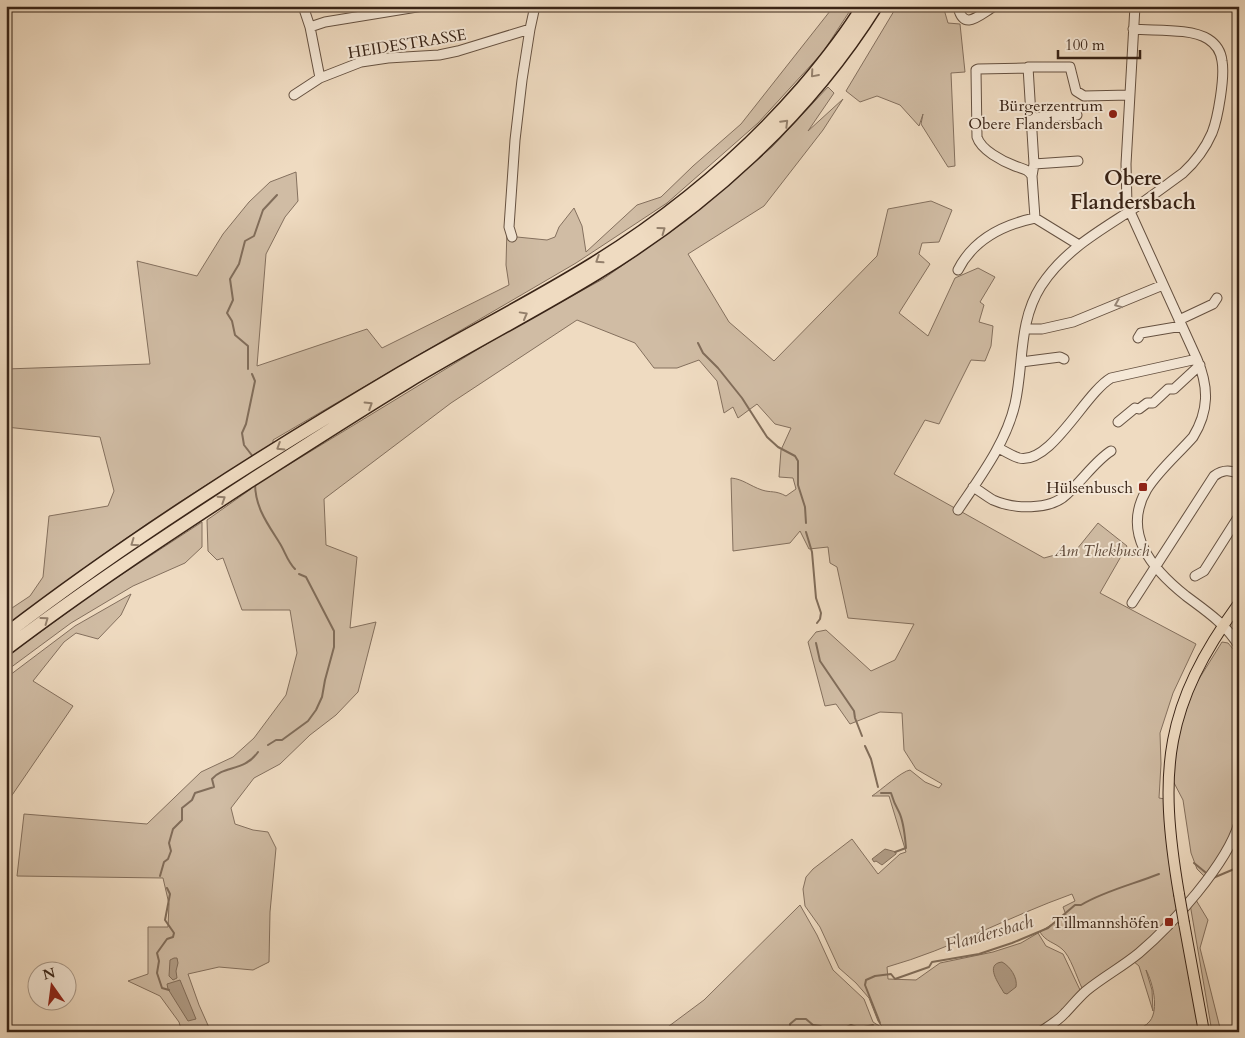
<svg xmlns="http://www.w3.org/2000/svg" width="1245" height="1038" font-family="Cardo,serif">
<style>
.green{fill:#d0bca4;stroke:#84705e}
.water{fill:#b19d87;stroke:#816d5a}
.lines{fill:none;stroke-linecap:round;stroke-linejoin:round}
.stream{stroke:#816d5a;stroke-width:2}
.minor-casing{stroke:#665242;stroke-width:11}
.major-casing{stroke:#392417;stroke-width:12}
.highway-casing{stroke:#392417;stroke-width:15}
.minor{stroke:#f5e8d7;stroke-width:9}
.major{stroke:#efdbc1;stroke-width:10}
.highway{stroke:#efdbc1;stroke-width:12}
.major-bridge-casing{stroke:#392417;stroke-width:12;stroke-linecap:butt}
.major-bridge{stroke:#efdbc1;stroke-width:10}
.oneway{stroke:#94806c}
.oneway2{stroke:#978677}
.poi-dot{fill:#8f2418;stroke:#f5e8d7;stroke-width:2}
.labels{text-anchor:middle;stroke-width:4;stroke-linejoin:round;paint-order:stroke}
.street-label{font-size:16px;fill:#392417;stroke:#f5e8d7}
.poi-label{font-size:16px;fill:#392417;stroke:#f5e8d7;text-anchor:end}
.park-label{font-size:16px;font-style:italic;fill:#5f4a3a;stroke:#f5e8d7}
.water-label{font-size:18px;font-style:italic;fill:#5d4839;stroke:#f5e8d7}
.district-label{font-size:21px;font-weight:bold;fill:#392417;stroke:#f5e8d7}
</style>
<rect width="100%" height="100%" fill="#efdbc1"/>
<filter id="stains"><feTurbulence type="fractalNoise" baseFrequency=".004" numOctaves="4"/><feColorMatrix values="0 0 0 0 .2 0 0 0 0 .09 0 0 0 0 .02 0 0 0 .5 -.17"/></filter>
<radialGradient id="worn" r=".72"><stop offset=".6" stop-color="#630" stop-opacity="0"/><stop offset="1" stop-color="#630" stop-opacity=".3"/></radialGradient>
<!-- green -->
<path class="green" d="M834,6H853L823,52L758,123L667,203L576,263L273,440V445L285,467L503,334L603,279L686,221L772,147L828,87L834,93L808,131L843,99L823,130L764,206L688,254L729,322L774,361L877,256L888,209L931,201L952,210L939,242L922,243L919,254L930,264L899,313L928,336L955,278L978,268L995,277L980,302L984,305L979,322L993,326L991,346L985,361L971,360L939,424L925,420L894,474L1044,558L1077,549L1098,523L1127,546L1100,593L1196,644L1173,693L1160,733L1161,764L1159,798L1165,799L1178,910L1136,953L1084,989L1082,988C1077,978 1070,955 1062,949C1054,942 1046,942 1040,932L1066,915L1063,907L1075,901L1072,894C1010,916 951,949 887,967L888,979L916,980L940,963L993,952L1021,943L1038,933L1046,946L1063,954L1081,992L1061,1014L1036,1032H661L704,1000L800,905L817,935L833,970L864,999L873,1022L884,1029L878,1021L869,998L856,983L839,968L820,927L805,906L803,889L806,877L813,869L852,839L878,874L900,854L906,852L889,796H872C881,790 902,771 910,770L925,782L939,788L942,784L916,769L904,750L902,713L880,712L850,724L836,704L825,706L808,642L816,632L826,630L871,671L895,660L914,624L848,618L837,567L830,563L828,547L809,549L800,531L790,543L733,551L731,478C743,479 750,486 762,490C771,493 775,490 786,496L796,489L793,478L779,477L781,450L791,428L775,424L757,404L738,418L733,407L724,413L717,381L699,360L677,368H654L635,343L577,320L451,403L324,499L326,545L357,557L350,628L376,622L358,692L336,715L310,735L280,764L254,778L231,808L235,824L253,830L268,832L276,848L270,912L269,962L253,970L219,967L188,974L199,1005L211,1032H182L179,1022L160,996L128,981L148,974V927H168L169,904L163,878L17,876L24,814L147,824L201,772L233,757L254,738L286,695L297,653L290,610H242L223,558L217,560L208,551L207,520L251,489L239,473L236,467C156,514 81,570 6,626V612L30,596L43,577L49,516L108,506L114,491L100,437L6,427V369L150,364L137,261L197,276L223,234L249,202L270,182L296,172L298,201L285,217L266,254L257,366L367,329L382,348L509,285L506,265L507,227L517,237L547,240L555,237L559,227L574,208L582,226L586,252L637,205L661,197L693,166L741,124Z
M897,6H943L948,23L960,24L965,72L951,73L955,166L948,167L921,124L923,114L919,126L900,105L877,96L860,102L846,91Z
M202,522V547L185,563L133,586L71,623L6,671V657L98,590Z
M131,594L121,615L98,639L76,633L64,642L33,681L73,706L6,804V678L75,626Z
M1222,642L1228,643L1239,656V798L1231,836L1205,877L1197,869L1191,853L1183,800L1172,779L1178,734L1194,687Z
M1196,900L1208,920L1200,948L1221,1032H1212L1190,904Z
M1179,917L1200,1032H1133C1139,1029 1146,1026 1150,1021C1159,1009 1153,983 1146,970L1152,990L1153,1011L1139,966L1133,961Z"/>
<!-- water -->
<path class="water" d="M885,849L896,852V854L882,865L876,861L874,862L872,859Z
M174,958H177L178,963L176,971L177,978L173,980L169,976L170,960Z
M1002,962C1010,966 1018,978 1016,987L1007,994L1004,993C999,984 984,964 1002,962Z
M180,980L196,1019L188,1021L168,989L167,984Z"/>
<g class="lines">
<!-- stream -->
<path class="stream" d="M698,343L703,353L718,368L742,398L767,437L778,447L795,456L798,461V485L805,507L806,523
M248,369V346L235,335L232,321L227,313L233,300L230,279L239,264L245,241L254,236L263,210L277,195
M252,374L255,381L246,424L242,433L244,445L254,458
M255,483C255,507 267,523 279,542C285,551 287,561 295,569
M806,532L812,552L816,598L821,613L820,619L817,623
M816,643L820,661L854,711L855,718L862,736
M268,745L276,740H282L308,721L316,710L322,697L325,680L334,647V631L306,577L299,574
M865,746L871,759L878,787
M881,793H891C893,800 895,805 899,812C904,822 905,837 906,848L895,852
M1194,863L1205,872
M160,876L164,862L168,859L171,851L169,843L173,829L182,820V808L192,800L195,793L214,787L212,779C224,765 244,772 258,752
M1213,878L1239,867
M167,888L170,894L165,920L174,933L173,937L167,939L157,953L159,961L157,973L162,988L169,990
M880,1023L865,985L866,980L875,976L891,974L895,979L929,967L932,962L979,954L1012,943L1048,928L1075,905H1081C1104,891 1134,884 1159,874
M774,1032L779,1029L788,1030L790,1027V1024L796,1019H806L813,1025L820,1026L828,1030L835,1029L838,1031L851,1025L859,1028L873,1025"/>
<!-- minor casing -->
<g class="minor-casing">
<path id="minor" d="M303,6L310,27
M1135,6L1126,164L1127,205L1197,359C1209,387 1209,411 1193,437C1178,454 1159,470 1147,489C1121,533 1152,569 1186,596C1206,611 1226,624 1239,646
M958,7C964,33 981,13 995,6
M1024,68L978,69L976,70L977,137C981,150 1002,161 1015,166C1023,169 1028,169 1032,176
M320,78L310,27L325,22L423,6
M294,95L320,78L361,62L388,58L439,55L458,51L530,29
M1031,118L1077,115
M1034,164L1078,161
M1035,218L1032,176L1034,164L1028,67H1070L1076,91L1084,96L1130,95
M512,237L509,227L515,140L522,80L530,29L535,6
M958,270C973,240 1002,225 1035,218L1079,245
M1179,320L1213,304L1217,298
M1025,329H1042L1073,322L1163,285
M1138,338L1141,333L1182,326
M1021,362L1060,357L1064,359
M1118,422L1135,408L1139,409L1147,403H1153L1168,389H1174L1200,365
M998,448C1005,451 1012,456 1019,458C1051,465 1085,393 1111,378L1197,359
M973,487C980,491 986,496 993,500C1013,509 1050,511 1067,494C1082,481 1095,461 1111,451
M958,510C980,477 1006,443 1015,404C1024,364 1018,322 1041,286C1064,251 1096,233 1130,211C1148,199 1165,186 1183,173C1195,162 1205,149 1212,133C1218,118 1225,77 1222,61C1221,52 1216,44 1208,39C1191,28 1154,31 1133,29
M1195,576L1204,571L1239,516
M1132,603L1214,476C1222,470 1229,469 1239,474
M1040,1032C1049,1026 1058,1021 1065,1013C1072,1006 1078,998 1086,991C1103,977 1122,967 1139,953C1172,925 1227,864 1239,823"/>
</g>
<!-- major casing -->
<g class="major-casing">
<path id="major" d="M1179,894C1158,770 1164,706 1239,603
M1184,923L1204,1032"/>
</g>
<!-- highway casing -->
<g class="highway-casing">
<path id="highway" d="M6,634C131,538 266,453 401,373C464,336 530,303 593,264C672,215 741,158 802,88C824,62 845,36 863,6
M6,649C85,589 167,535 250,481C302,448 354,414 407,382C470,344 535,311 597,273C707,206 807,116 876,6"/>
</g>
<!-- minor -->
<use href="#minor" class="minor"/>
<!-- major -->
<use href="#major" class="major"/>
<!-- highway -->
<use href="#highway" class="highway"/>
<!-- major-bridge casing -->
<g class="major-bridge-casing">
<path id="major-bridge" d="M1179,894L1184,923"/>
</g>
<!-- major-bridge -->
<use href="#major-bridge" class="major-bridge"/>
</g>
<!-- one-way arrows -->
<defs><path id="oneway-chevron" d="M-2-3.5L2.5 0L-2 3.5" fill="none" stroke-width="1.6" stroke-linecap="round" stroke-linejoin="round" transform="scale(1.25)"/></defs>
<g class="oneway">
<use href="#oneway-chevron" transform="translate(814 74) rotate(131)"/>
<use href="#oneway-chevron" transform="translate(785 123) rotate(-45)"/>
<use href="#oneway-chevron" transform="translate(662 230) rotate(-36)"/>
<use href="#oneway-chevron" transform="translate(599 260) rotate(147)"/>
<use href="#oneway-chevron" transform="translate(524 315) rotate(-29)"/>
<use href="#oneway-chevron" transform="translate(369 405) rotate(-32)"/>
<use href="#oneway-chevron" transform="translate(280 447) rotate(148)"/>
<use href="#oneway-chevron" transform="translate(222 499) rotate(-33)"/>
<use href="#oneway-chevron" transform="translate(134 543) rotate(145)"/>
<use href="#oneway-chevron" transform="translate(45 620) rotate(-36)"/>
</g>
<use class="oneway2" href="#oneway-chevron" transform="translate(1118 304) rotate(158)"/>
<!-- markers -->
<g class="poi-dot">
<circle cx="1113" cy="114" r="5"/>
<rect x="1138" y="482" width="10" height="10" rx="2.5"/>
<rect x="1164" y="917" width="10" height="10" rx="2.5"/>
</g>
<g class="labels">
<!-- street labels -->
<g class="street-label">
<text transform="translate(407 43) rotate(-9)" y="6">HEIDESTRASSE</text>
</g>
<!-- poi labels -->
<g class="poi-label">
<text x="1103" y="111">Bürgerzentrum<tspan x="1103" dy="18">Obere Flandersbach</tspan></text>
<text x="1133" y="493">Hülsenbusch</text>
<text x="1159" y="928">Tillmannshöfen</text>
</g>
<!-- park labels -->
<g class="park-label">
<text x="1102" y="556">Am Thekbusch</text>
</g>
<!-- water labels -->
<g class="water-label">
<text transform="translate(989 933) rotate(-16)" y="6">Flandersbach</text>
</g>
<!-- district labels -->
<g class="district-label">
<text x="1133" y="185">Obere<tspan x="1133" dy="24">Flandersbach</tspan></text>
</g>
</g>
<!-- margin -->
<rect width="1245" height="1038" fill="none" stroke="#efdbc1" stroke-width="25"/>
<rect x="8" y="8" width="1230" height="1023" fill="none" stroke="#392417" stroke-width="2.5"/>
<rect x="12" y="12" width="1220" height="1013" fill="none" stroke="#392417"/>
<!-- north arrow -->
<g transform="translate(52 986) rotate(346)"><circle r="24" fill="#f5e8d7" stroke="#aa9a8a"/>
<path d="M0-4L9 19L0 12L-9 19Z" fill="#8f2418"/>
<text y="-8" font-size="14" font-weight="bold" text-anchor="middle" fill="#392417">N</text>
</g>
<!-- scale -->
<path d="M1058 50v8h82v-8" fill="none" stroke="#392417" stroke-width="2.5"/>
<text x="1065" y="50" font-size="15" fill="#392417" stroke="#f5e8d7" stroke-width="4" paint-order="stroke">100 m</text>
<rect width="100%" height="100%" filter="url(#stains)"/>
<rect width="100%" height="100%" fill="url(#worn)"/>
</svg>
